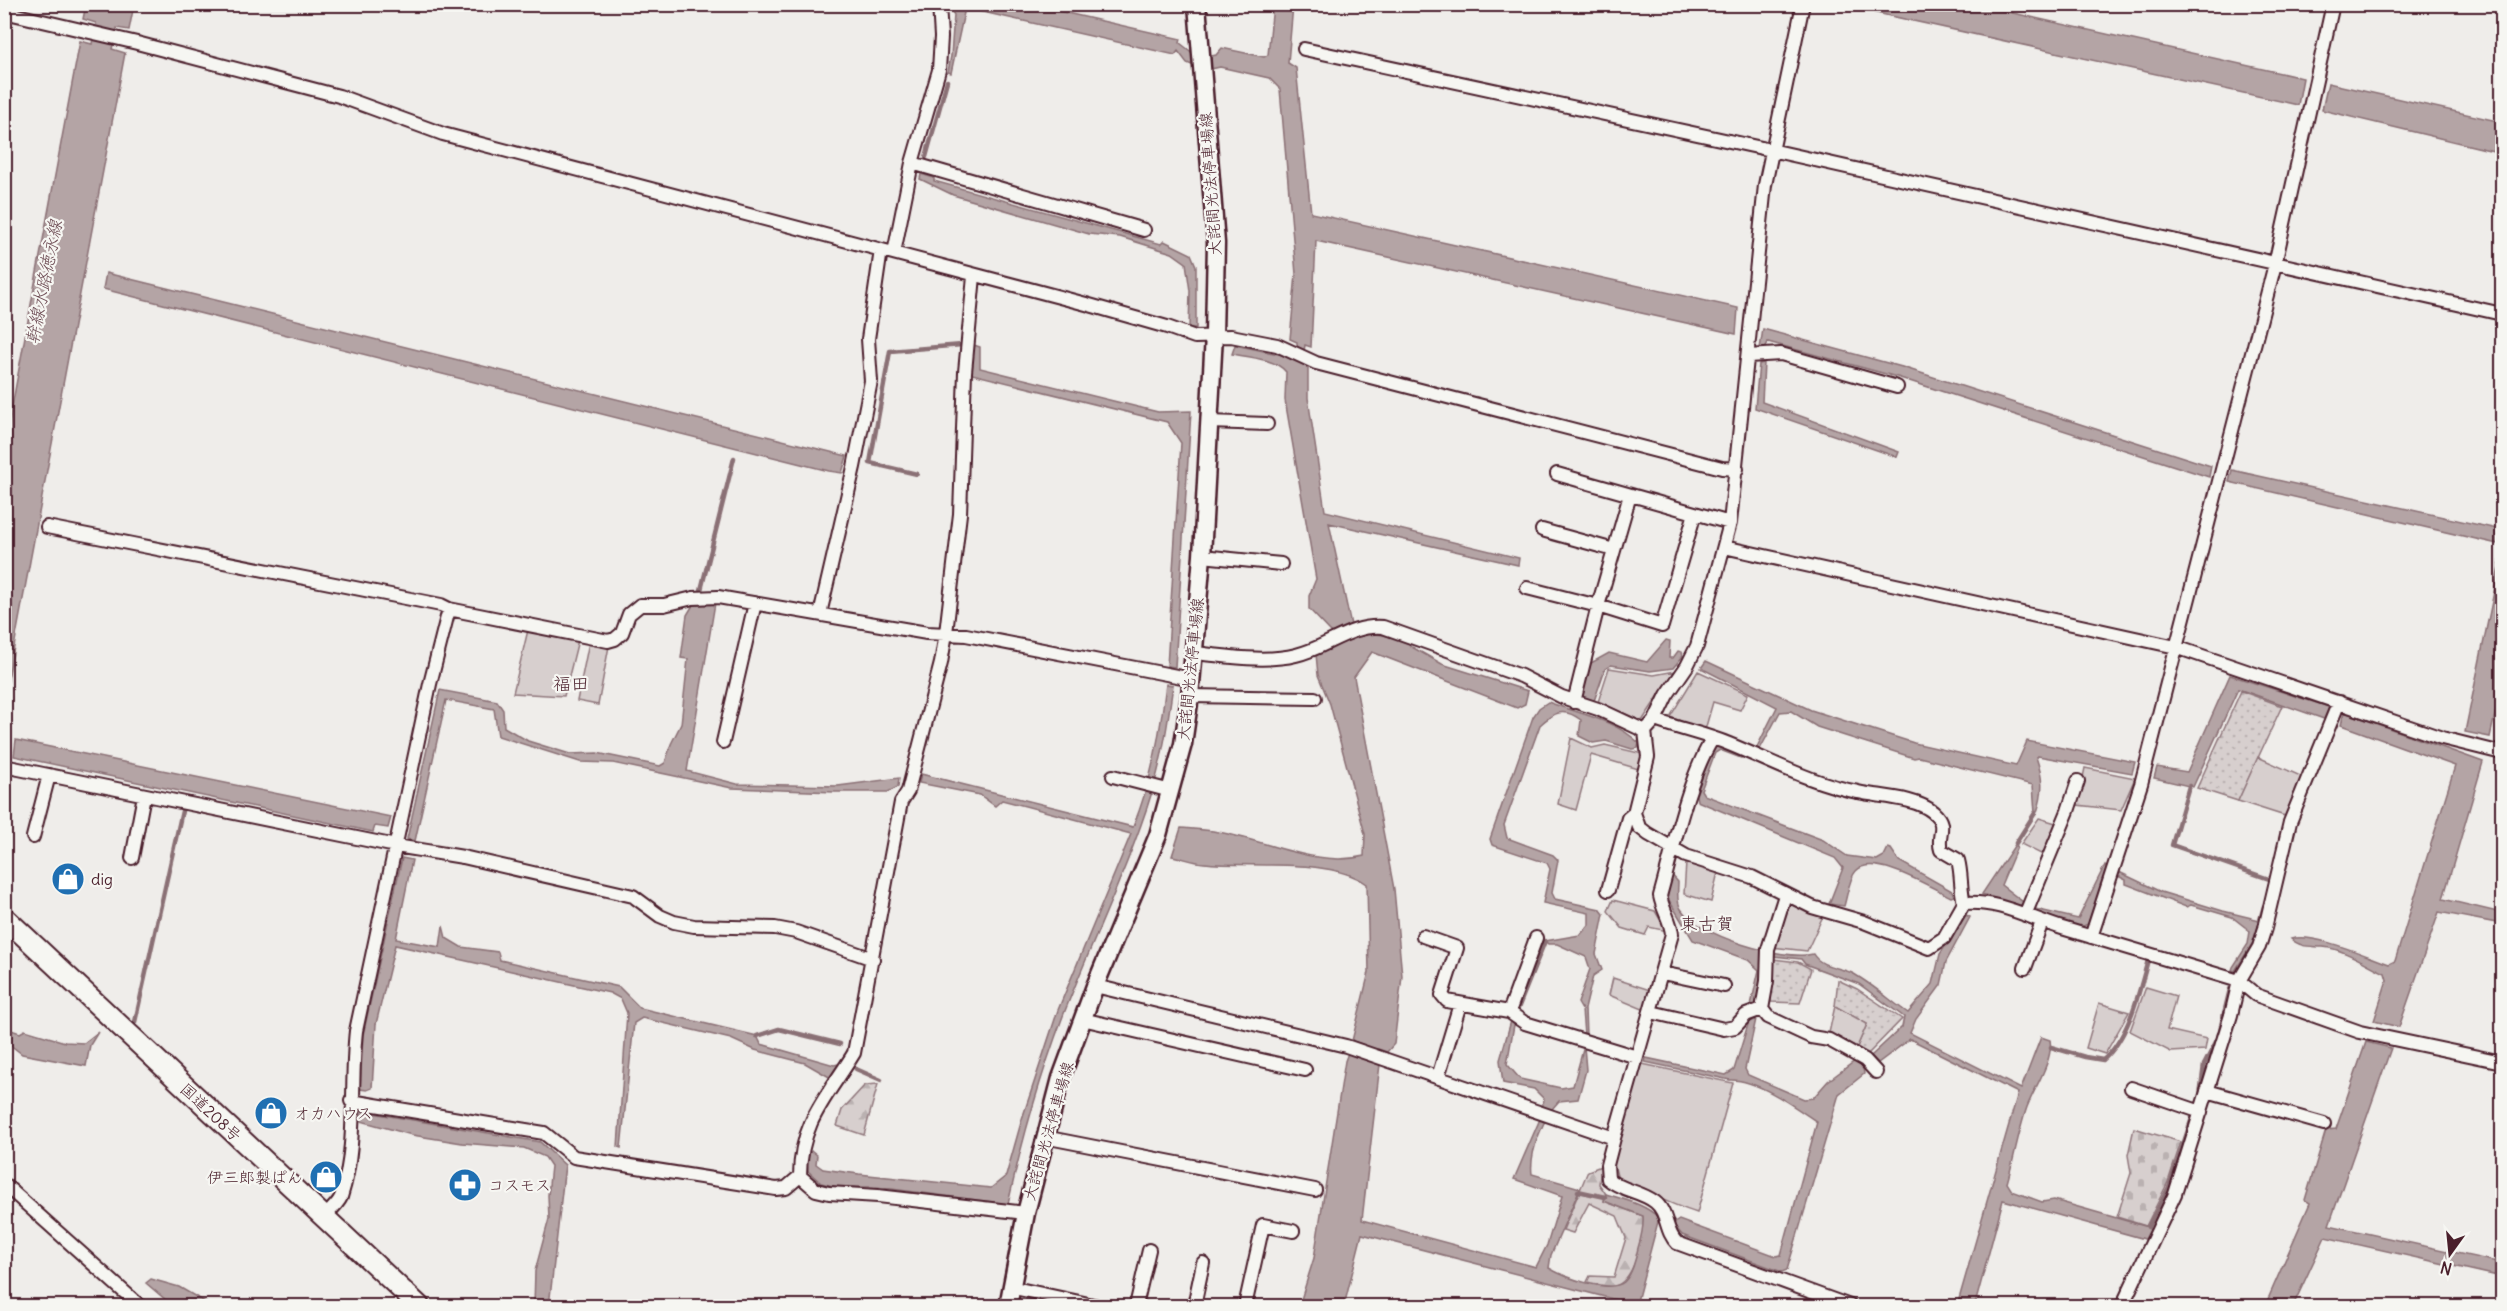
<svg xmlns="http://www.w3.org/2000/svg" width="2507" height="1311" font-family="Delius,'Klee One',sans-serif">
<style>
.grass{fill:url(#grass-dots);stroke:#90777c;stroke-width:1.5}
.forest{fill:url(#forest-firs);stroke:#90777c;stroke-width:1.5}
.cemetery{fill:url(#cemetery-stones);stroke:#90777c;stroke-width:1.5}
.green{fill:#d7cfce;stroke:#90777c;stroke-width:1.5}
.water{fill:#b4a4a5;stroke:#8a6f74;stroke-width:1.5}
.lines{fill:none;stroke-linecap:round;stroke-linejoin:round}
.stream{stroke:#8a6f74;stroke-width:4.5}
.minor-casing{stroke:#4a1f2b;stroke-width:16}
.secondary-casing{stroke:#4a1f2b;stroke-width:21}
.trunk-casing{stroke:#4a1f2b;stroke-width:24}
.minor{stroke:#f6f6f2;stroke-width:12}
.secondary{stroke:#f6f6f2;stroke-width:16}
.trunk{stroke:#f6f6f2;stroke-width:20}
.labels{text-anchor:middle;stroke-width:4.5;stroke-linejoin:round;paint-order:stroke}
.street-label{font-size:16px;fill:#4a1f2b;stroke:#f6f6f2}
.poi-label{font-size:16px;fill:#4a1f2b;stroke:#f6f6f2;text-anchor:start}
.water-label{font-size:18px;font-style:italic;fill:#6f4e56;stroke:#f6f6f2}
.neighbourhood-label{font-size:18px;fill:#4a1f2b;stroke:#f6f6f2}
</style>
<defs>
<pattern id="grass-dots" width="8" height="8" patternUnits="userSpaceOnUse" patternTransform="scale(1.5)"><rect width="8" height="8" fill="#d7cfce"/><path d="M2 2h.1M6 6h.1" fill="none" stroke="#bab1b1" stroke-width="1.8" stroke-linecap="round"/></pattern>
<pattern id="forest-firs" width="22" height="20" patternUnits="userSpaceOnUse" patternTransform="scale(1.5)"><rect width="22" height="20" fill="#d7cfce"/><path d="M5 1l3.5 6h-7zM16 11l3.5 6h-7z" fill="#bab1b1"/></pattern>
<pattern id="cemetery-stones" width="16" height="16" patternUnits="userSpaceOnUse" patternTransform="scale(1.5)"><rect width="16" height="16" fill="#d7cfce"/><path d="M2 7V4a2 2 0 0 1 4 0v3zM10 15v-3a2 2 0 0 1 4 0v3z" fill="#bab1b1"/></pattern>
</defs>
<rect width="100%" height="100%" fill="#efedea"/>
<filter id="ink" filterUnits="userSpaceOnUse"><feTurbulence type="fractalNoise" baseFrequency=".0167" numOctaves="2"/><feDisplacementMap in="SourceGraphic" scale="12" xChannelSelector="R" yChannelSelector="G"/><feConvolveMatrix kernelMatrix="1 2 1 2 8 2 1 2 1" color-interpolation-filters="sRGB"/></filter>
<g filter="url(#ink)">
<!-- grass -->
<path class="grass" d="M2241,691L2282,706L2238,801L2197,788Z
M1773,959L1798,962L1811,969L1800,1003L1771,1002Z
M1838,980L1857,989L1902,1019L1868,1054L1857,1047L1867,1024L1835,1006Z"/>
<!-- forest -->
<path class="forest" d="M878,1084L864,1135L837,1126L842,1110L865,1085Z
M1601,1166L1599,1184L1606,1194L1604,1201L1643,1216C1646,1234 1634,1281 1615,1286C1607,1288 1595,1283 1587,1282L1590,1276L1614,1277L1626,1238L1617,1216L1589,1203L1573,1233L1563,1230L1588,1171Z"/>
<!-- cemetery -->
<path class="cemetery" d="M2134,1128L2181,1142L2168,1182L2146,1226L2117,1217L2131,1173L2128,1155Z"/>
<!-- green -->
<path class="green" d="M528,630L578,640L564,696L513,693Z
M589,642L609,646L598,705L577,701Z
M1609,668L1654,675L1675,671L1642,721L1598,702Z
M1698,671L1748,694L1740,710L1713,702L1705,730L1670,717Z
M1571,738L1592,748L1605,745L1643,754L1642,770L1591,755L1576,810L1558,804Z
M2258,757L2305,778L2285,816L2238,801Z
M2085,768L2135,778L2121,810L2077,805Z
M2039,818L2059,824L2043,855L2021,844Z
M1686,863L1718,872L1711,902L1684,894Z
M1613,900L1655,911L1667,931L1649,927L1645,935L1622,928L1608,911Z
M1789,903L1823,916L1807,951L1772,947Z
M1613,978L1650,990L1645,1010L1609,995Z
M2146,987L2176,996L2167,1030L2207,1039L2205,1050L2171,1052L2130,1031Z
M2099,1003L2129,1012L2105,1054L2086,1048Z
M1835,1006L1867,1024L1857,1047L1829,1033Z
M1642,1064L1733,1083L1697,1213C1669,1204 1645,1191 1618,1180L1613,1160Z"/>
<!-- water -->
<path class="water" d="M951,4L1032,5L1181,39L1180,43L1194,54V66L1187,63L1178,51L1175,55L965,8L951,73L948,72L951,56L954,15L951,10Z
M86,5H134L129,30L117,28L112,49L125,53L5,695V444L80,41L92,44L96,23L83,19Z
M1273,5H1293L1288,63L1296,68L1311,213L1738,308L1736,334L1316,241L1311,347L1305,345L1304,351L1297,348V342L1290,339L1296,274L1280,89L1269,78L1220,67L1211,69V56L1216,55L1222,48L1264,57L1268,55Z
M1840,5H1977L2303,78L2298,105Z
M2328,83L2502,122V153L2322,110Z
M921,174L934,178V181L1161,244L1164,241L1191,254L1196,266V328H1189L1190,291L1186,263L1172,253L1120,237L1089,234L953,195L920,179Z
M106,273L847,456L842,473L829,471L103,289Z
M1763,329L1902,367L2211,466L2209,477L1897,377L1768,342L1765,350L1760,349Z
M971,344L980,347V368L1158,412L1191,411L1175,667L1167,666L1181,443L1167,422L972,374Z
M1235,345L1283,355L1308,365V398L1325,511L1519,558L1518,565L1329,523L1351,625L1342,629L1347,640C1372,629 1384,635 1409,642L1410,646L1442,664L1528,691L1525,704L1517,708L1372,652L1354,677L1394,889L1402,976L1394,1044L1387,1052L1378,1049L1374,1062L1380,1064L1362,1220L1536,1267L1547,1245L1562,1196L1514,1179L1540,1119L1544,1099L1534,1089L1503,1083L1500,1060L1511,1021L1514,1025L1507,1064L1520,1079L1561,1088L1573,1086L1584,1046L1586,1070L1578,1099L1559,1101C1544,1116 1529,1152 1532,1174L1580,1188L1551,1255L1549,1268C1564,1277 1609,1294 1624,1282C1632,1275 1636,1258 1638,1248C1641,1238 1644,1227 1643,1216L1604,1201L1606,1194C1625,1200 1645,1204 1659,1218L1636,1305L1362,1234L1344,1306H1299L1314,1258L1345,1061L1348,1053L1358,1056L1362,1044L1352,1041L1369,972L1367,884C1330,857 1249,868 1204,863C1193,862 1183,858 1172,856L1181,828C1193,829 1206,829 1218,832C1266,840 1316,868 1364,856L1365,834L1330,704L1318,675L1316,654L1338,644L1333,632H1331L1309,609V596L1316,579L1285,400L1286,372C1276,359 1249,357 1232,354Z
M1764,363L1762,402L1899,452L1897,457L1755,408L1759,364Z
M2232,470L2502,530V545L2229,482Z
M2502,553V683L2490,737L2465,732Z
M715,603L687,771L737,784L838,786L899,778L898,787L888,792H835L732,788L613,763L580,762L498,736L494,709L446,700L415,841L407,839L440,690L497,701L503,710L504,727L528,741L570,754L597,753L660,766L665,763L671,744L681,724L688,659L681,658L687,615L693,605Z
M1666,640L1670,641L1669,658H1673L1678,651L1682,652L1683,656L1673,668L1650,671L1611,665L1605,669L1594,701L1582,697L1591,663L1609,653L1647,662Z
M1706,661L1811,710L1914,743L2016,766L2027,741L2135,762L2132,773L2038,756L2036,757C2043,777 2044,792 2037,812L2035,813L2033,785L1919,757L1914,758L1817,727L1791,711L1780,712L1759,751L1756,749L1777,707L1701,668Z
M2230,675L2329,707L2324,719L2238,689L2193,787L2154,778L2157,767L2187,772Z
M1166,684L1173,685C1168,721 1163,757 1152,792C1128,869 1092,941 1063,1016C1040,1077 1022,1140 1008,1204L876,1187H837L821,1183L808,1171L806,1156L812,1151L817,1155L816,1164L823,1169L859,1174L991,1188L1006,1176L1022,1119L1058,1010L1131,834L1002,800L995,806L980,795L919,783L921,774L1133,827C1152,780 1160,734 1166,684Z
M1548,702C1579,714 1614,719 1639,743L1638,748L1632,749L1606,741L1593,743L1579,736L1581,720C1564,707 1554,712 1540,725L1504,825L1507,838L1553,855L1558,860L1552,893L1555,899L1600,909L1604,914L1596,954L1602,970L1593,976L1585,1009L1586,1035H1584L1582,1010L1578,1003L1590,969L1586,957L1557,944H1548L1545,941L1580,935L1589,925V913L1543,903L1550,869L1547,863L1492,845L1490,839L1533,717L1539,708Z
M2344,712L2483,762L2443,899L2502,913V924L2439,912L2399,1027L2374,1021L2387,980L2385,973C2366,964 2344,949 2323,947C2310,946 2301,948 2291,939C2313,932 2366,956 2389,964L2395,961L2455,766L2341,725Z
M16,740L391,817L388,828L375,826L373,832L14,756Z
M1720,745L1743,755L1741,758L1720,750L1715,753L1701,790L1704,795L1823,840L1847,856L1877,860L1884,856L1888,848L1891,849L1899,861L1952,891L1954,896L1951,897C1932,888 1873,852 1856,871C1849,878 1847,897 1844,906L1829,904L1843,868L1835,858L1697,801L1696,795L1713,748Z
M2016,843L2017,847L2001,885L2031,908L2078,919L2105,865L2107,867L2088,924L2081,927L1982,894Z
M402,858L412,860L396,939L440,947L443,926L446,938L461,947L498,952L500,960L619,987L640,1008L757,1036L761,1044L834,1065L843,1063L831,1078L805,1063L755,1050L731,1039L642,1018L634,1023L621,1148L618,1147L627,1013L621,999L610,993L395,945L376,1024L372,1088L367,1090L360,1089L363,1035Z
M2119,872L2161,892L2223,911L2260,920L2254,941L2235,971L2232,970L2233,967L2248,944L2250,931L2232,917L2191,905L2186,907L2126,884V880L2118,876Z
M1671,874L1678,882C1678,890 1676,902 1681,909C1698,936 1783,961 1813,954C1821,968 1842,967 1854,974C1873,985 1891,1001 1908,1013L1933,984L1940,954L1966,915L1970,917L1946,962L1941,985L1916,1019L1910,1033L2021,1089L2041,1037L2050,1040C2054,1061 2032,1091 2026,1110C2018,1134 2014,1159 2007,1183L2012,1191L2042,1202L2054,1200L2148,1227L2150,1230L2145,1239L2003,1200L1976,1301L1973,1306H1957L2018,1093L1910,1039L1878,1063L1871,1056L1902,1027L1904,1017L1859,984L1805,964L1801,959L1763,955V975L1756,1004L1751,1005L1759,970L1748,960L1693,940L1667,897Z
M1756,1019L1745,1069L1748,1075L1804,1099L1813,1098L1828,1081L1855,1061L1863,1068L1864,1074L1839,1094L1787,1270L1782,1272L1682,1235L1673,1224L1679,1220L1776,1256L1781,1255L1817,1122C1795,1107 1757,1079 1730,1080L1645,1062L1646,1058L1726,1075L1734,1070L1749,1021Z
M5,1023L10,1024L11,1030L20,1033L25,1030L65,1042L84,1043L98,1032L90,1045L86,1066L22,1054L5,1041Z
M2366,1042L2391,1048L2329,1225L2502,1263V1277L2325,1237L2293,1306H2265L2310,1203L2305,1200L2326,1130L2336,1129Z
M361,1111L540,1142L565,1165L549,1306H534L535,1271L549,1219L548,1195L551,1166L545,1157L524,1148L462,1143L412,1135L361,1121Z
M151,1279L179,1287L212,1306H173L146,1283Z"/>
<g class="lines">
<!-- stream -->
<path class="stream" d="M926,157L947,81
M917,474L870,463L890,351L962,345
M701,590L734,458
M2189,786L2172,845L2269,879
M2016,843L2035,813
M2260,920L2264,906
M1517,1011L1545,941
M135,1022L182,811
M757,1036L779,1029L840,1044
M2051,1047L2085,1057L2103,1060C2129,1038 2139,992 2148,960
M856,1069L881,1080
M2200,1095L2204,1065L2218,1038L2230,989
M1578,1191L1605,1197
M2148,1227L2169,1187L2192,1118"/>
<!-- minor casing -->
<g class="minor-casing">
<path id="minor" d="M4,12L137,43L339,96L443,134L1086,304L1167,327L1195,337L1231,336L1277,345L1316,363L1722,468L1737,469
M1304,49L1771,150L2502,314
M912,163L1144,230
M894,253L912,163L939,70L941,37L939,4
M974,276L965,372L960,514L946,633L941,663L908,791L901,802L854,1053C828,1096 800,1122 800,1176L816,1190L829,1193L878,1196L1026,1213
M1748,356L1781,354L1897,387
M1209,422L1267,424
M1557,474L1730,523
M47,527L441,605L449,609L608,641L615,639L622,633L629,614L640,605H664L693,598L718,597L927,633L966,635L1192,679
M1542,530L1614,550
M1724,547L2176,647L2442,738L2502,753
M1202,556L1281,564
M1527,588L1598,606L1662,626L1695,513
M820,614L854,467L871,381L868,339L881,250
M1194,653C1227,656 1263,663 1296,655C1327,648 1350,624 1383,627L1521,676L1562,697L1598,709L1645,731
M1190,696L1315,698
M1574,702L1598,606L1630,495
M1655,720C1679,729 1705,734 1729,744C1771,761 1813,784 1858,792C1880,797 1915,797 1933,812C1949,826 1936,834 1941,850L1958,860C1962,875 1960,888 1964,903L1944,938L1929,948L1864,922L1812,907L1752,877L1686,856L1648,834L1639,827L1634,813L1648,757L1645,731L1655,720L1667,695L1687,666L1697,646L1730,523L1765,185L1803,4
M1713,738C1688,777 1673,850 1660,896C1663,911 1671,921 1672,934L1614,1138L1607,1165L1608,1179C1622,1191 1641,1191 1655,1202C1668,1212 1665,1232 1677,1243L1850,1306
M723,742L755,603
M4,766L396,846L463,857L633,896L660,916L674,922L694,926L775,928L796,932L873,959
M1113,776L1171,791
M33,837L49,775
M132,858L144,795
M1608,890L1628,818L1634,813
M1964,903C1999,900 2029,918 2062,928C2121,946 2180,963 2239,981L2256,995L2360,1032L2502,1062
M2025,915L2068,811L2078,781
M1423,936L1457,948L1442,995L1447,1001L1509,1012L1525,1023L1637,1057
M2091,937L2141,784L2275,264L2333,4
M2025,968L2042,922
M1662,973L1724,986
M1095,986L1346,1046L1614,1138
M1762,1009L1767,981L1768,949L1785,895
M1509,1012L1536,938
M1651,1012L1724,1029L1735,1027L1746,1015L1762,1009L1768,1017L1811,1037L1829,1040L1865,1060L1876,1072
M1082,1019L1305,1070
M1438,1077L1460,1004
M2131,1088L2201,1112
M2207,1091L2324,1124
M351,1101L544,1133L574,1157L776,1189L786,1188L800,1176
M1044,1137L1315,1190
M4,1184L140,1306
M323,1218C329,1212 338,1204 341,1197C358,1145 350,1085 356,1031L430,684L449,609
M1010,1287L1098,1306
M1136,1306L1149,1250
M1194,1306L1203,1263
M1245,1306L1263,1225L1293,1231
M2122,1306L2175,1194L2231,1015L2239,981L2259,947L2265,928L2290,822L2339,702"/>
</g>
<!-- secondary casing -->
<g class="secondary-casing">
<path id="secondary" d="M1008,1306L1026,1213L1061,1078L1095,986L1158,835L1183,744L1190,696L1202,556L1214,335L1216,243L1197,4"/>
</g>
<!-- trunk casing -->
<g class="trunk-casing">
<path id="trunk" d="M4,917L419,1306"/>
</g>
<!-- minor -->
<use href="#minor" class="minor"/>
<!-- secondary -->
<use href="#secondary" class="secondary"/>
<!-- trunk -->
<use href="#trunk" class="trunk"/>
</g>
</g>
<!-- icons -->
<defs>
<g id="shop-disc" transform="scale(1.725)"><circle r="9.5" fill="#1f6fb2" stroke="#f6f6f2"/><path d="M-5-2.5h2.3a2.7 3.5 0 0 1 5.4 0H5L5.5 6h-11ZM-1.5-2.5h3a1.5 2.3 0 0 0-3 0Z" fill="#fff"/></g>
<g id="pharmacy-disc" transform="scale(1.725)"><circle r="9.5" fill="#1f6fb2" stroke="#f6f6f2"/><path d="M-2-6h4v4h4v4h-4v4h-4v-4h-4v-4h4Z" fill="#fff"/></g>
</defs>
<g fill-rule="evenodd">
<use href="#shop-disc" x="68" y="879"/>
<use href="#shop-disc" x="271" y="1113"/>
<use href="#shop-disc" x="326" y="1177"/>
<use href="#pharmacy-disc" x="465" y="1185"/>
</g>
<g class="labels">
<!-- street labels -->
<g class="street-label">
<text transform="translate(1210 184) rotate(-94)" y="6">大詫間光法停車場線</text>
<text transform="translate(1190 669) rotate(-84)" y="6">大詫間光法停車場線</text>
<text transform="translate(211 1112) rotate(43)" y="6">国道208号</text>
<text transform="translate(1048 1131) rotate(-74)" y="6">大詫間光法停車場線</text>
</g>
<!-- poi labels -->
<g class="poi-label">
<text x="91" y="885">dig</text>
<text x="294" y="1119">オカハウス</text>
<text x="303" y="1183" text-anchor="end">伊三郎製ぱん</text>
<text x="488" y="1191">コスモス</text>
</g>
<!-- water labels -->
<g class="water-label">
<text transform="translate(44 282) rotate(-79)" y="6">幹線水路徳永線</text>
</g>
<!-- neighbourhood labels -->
<g class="neighbourhood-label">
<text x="571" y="690">福田</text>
<text x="1707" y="930">東古賀</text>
</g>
</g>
<!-- margin -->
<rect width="2507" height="1311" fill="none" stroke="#f6f6f2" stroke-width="24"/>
<rect x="12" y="12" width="2483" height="1287" fill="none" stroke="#4a1f2b" stroke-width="2" filter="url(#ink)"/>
<!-- north arrow -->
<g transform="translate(2450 1254) rotate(195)" stroke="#f6f6f2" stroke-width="4.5" paint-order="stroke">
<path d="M0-4.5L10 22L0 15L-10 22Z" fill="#4a1f2b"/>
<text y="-9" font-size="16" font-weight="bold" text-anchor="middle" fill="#4a1f2b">N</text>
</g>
</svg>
